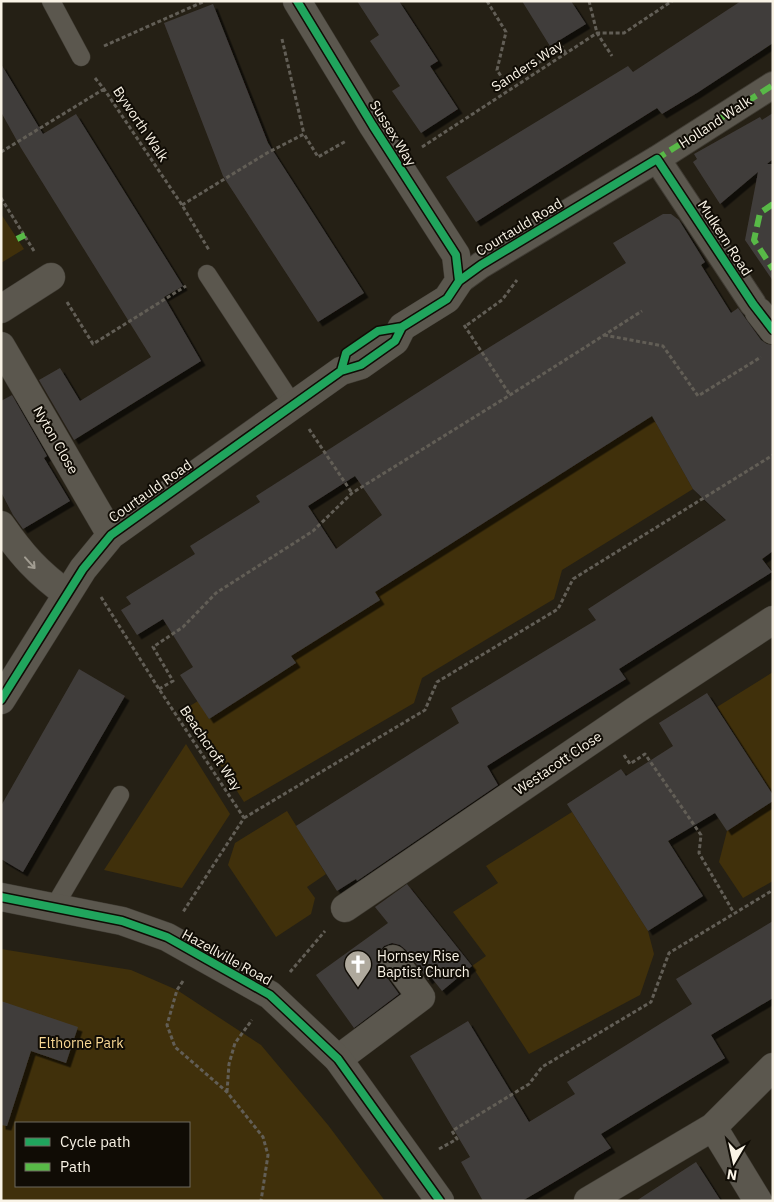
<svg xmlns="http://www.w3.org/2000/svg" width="774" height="1202" font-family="'IBM Plex Sans',sans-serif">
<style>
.green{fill:#40300b;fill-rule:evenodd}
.building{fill:#413d3b;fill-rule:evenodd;filter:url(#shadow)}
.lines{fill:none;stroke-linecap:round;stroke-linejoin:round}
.service-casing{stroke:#403c34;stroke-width:19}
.pedestrian-casing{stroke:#403c34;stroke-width:28}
.minor-casing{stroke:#403c34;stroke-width:29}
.tertiary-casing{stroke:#403c34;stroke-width:29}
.path{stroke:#625e56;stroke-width:3;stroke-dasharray:4 2.5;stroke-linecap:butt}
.service{stroke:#5b574e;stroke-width:18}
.pedestrian{stroke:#5b574e;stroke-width:26}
.minor{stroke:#5b574e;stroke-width:28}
.tertiary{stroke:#5b574e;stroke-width:28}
.quiet{stroke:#58b947;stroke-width:6;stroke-dasharray:12 6;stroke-linecap:butt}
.cycleway-casing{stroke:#100c05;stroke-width:11}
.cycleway{stroke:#20a55d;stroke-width:8}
.oneway{stroke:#a29d92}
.labels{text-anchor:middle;stroke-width:4;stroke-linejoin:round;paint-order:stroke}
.street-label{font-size:14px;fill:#f9f3e6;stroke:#100c05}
.poi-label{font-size:14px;fill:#f9f3e6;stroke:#100c05;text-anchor:start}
.park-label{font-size:14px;fill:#f9d894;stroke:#100c05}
</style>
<defs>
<filter id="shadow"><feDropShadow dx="4.5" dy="4.5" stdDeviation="0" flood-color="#0009"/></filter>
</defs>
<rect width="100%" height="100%" fill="#252015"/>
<!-- green -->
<path class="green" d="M1,214L24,249L1,263Z
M652,416L693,489L562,570L554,599L422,678L414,703L244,802L185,709L198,701L209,719L295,663L291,656L375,592Z
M773,672V795L717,707Z
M186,744L230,814L182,888L104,870Z
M773,801V881L743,898L719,862L727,831Z
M287,811L326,874L307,887L315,898L311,914L276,937L228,865L235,843Z
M572,812L648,931L654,954L640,995L529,1054L472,966L486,956L453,912L498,883L486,866Z
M1,949L131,970L177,990L261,1045L328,1125L385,1201H1ZM16,1123H189V1186H16Z"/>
<!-- building -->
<path class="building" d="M357,1H399L438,61L430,66L458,109L421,133L392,91L400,86L370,41L379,35Z
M522,1H571L586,24L550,46Z
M741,1H773V43L697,93L662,114L657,108L476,222L446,177L628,66L633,72Z
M213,4L268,143L364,293L318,322L223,176L164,23Z
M1,64L43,134L76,114L183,286L164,297L201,361L74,440L39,380L60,368L80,401L151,357L21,148L1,112Z
M773,113V159L767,164H773V281L745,240L758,172L720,204L693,162L697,159L694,154L760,117L762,120Z
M663,214H671L679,220L705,262L701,265L731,313L738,308L761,340L767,344L773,345V551L762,559L772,572L619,669L626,679L487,766L498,785L357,881L356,879L337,891L296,826L459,723L451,708L596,620L588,609L726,520L693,489L652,416L375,592L380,600L291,656L296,663L209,719L180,675L193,667L163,619L137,635L121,610L131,604L126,597L195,554L190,546L260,502L256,496L464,363L626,263L613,243ZM355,476L382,515L336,549L308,506Z
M12,395L47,456L44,458L70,501L23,529L13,515L1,492V401Z
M79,669L125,696L23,872L1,859V806Z
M707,693L773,795V801L727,831L715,813L668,841L703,896L648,931L567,804L621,769L626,776L673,746L659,723Z
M407,884L472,966L442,991L431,977L428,980L406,950L400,945L392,943L384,946L379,952L378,961L380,968L399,994L354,1028L316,975L388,923L375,907Z
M773,921V998L711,1035L725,1058L601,1134L611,1148L541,1190L522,1201H483L461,1162L470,1157L410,1056L468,1021L529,1122L575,1094L567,1082L692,1004L676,979Z
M1,1001L78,1027L66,1063L31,1051L7,1126L1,1125Z
M696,1162L721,1201H636Z"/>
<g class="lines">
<!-- service casing -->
<g class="service-casing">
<path id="service" d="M51,1L81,57
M207,274L293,405
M54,907L120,795"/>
</g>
<!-- pedestrian casing -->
<g class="pedestrian-casing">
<path id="pedestrian" d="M657,159L753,304
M459,281L481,265L657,159L773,85"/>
</g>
<!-- minor casing -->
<g class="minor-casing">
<path id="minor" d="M1,309L51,277
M759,312L773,330
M1,346L111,535
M1,525C22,555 37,572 67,594
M1,700L83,569L111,535L341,371L361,365L395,341L402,327L447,299L459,281L456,255L373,126L297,1
M345,908L636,710L773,620
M338,1059L421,997L393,959
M713,1127L758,1201
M588,1201L713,1127L773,1067"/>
</g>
<!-- tertiary casing -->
<g class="tertiary-casing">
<path id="tertiary" d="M1,897L122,921L167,937L270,995L338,1059L440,1201"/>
</g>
<!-- path -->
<path class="path" d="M487,1L506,32L497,70L506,84L562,47L566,54
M589,1L597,33L612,56
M282,39L304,134
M104,46L205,1
M95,78L104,89L182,205L209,250
M422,147L597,33H624L672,1
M1,152L104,89
M1,198L34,251
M182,205L267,153L304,134L318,157L346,141
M67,302L93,344L186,286
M464,325L510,395
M467,325L502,300L517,280
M604,335L663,346L698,396L761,357
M309,429L352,493
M101,597L159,689L244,818L183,912
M159,689L173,681L153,647L183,627L216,593L313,531L352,493L510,395L642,311
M624,755L630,764L645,754L701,835L699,853L734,913
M244,818L425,710L437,682L558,609L573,579L773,455
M290,972L325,931
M183,981L177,990L167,1025L175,1047L227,1092L263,1137L268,1155L261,1201
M227,1092L229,1064L235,1043L252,1020
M439,1149L457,1139L452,1131L529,1084L542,1067L651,1002L669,953L773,890"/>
<!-- service -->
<use href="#service" class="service"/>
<!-- pedestrian -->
<use href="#pedestrian" class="pedestrian"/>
<!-- minor -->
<use href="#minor" class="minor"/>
<!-- tertiary -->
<use href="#tertiary" class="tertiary"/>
<!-- quiet -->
<path class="quiet" d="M655,160L773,85
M773,204L760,213L754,240L773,269
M17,239L25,235"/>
<!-- cycleway casing -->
<g class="cycleway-casing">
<path id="cycleway" d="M297,1L373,126L456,255L459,281
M341,371L346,353L378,331L402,327L447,299L459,281L481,265L657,159L753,304L773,330
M1,700L83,569L111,535L341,371L361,365L395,341L402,327
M1,897L122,921L167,937L270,995L338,1059L440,1201"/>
</g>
<!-- cycleway -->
<use href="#cycleway" class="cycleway"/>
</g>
<!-- one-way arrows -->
<defs><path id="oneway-shaft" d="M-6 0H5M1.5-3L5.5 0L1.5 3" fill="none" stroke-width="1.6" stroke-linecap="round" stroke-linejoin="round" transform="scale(1.25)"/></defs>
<use class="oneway" href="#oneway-shaft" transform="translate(30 563) rotate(48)"/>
<!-- icons -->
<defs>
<g id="church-pin" transform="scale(1.4375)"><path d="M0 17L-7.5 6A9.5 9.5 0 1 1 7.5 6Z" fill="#afa99d" stroke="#100c05"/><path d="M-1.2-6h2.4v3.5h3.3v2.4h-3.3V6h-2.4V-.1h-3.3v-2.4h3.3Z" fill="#fff"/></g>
</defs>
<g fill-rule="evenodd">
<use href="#church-pin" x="358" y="964"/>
</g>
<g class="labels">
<!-- street labels -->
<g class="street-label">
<text transform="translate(527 66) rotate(-33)" y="5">Sanders Way</text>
<text transform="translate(715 122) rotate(-33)" y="5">Holland Walk</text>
<text transform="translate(141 124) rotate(56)" y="5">Byworth Walk</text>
<text transform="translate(393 133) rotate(58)" y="5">Sussex Way</text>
<text transform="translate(519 227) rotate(-31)" y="5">Courtauld Road</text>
<text transform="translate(725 238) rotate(57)" y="5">Mulkern Road</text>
<text transform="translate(56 440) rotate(60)" y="5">Nyton Close</text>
<text transform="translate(150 491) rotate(-35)" y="5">Courtauld Road</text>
<text transform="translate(211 748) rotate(56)" y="5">Beachcroft Way</text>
<text transform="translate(558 763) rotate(-34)" y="5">Westacott Close</text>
<text transform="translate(227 957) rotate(29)" y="5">Hazellville Road</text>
</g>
<!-- poi labels -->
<g class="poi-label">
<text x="377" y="961">Hornsey Rise<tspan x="377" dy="16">Baptist Church</tspan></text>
</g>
<!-- park labels -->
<g class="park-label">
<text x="81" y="1048">Elthorne Park</text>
</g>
</g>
<!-- border -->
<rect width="774" height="1202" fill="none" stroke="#f9f3e6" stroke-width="5"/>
<!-- legend -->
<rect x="15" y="1122" width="175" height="65" fill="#100c05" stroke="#6d685f"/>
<rect x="25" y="1138" width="25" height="8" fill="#20a55d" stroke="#6d685f"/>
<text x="60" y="1147" font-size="15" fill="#f9f3e6">Cycle path</text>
<rect x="25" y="1163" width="25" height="8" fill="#58b947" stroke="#6d685f"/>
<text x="60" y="1172" font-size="15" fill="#f9f3e6">Path</text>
<!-- north arrow -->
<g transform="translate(734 1162) rotate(189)" stroke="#100c05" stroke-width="4" paint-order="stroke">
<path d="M0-4L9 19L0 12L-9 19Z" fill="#f9f3e6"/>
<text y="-8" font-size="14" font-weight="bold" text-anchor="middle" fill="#f9f3e6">N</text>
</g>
</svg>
